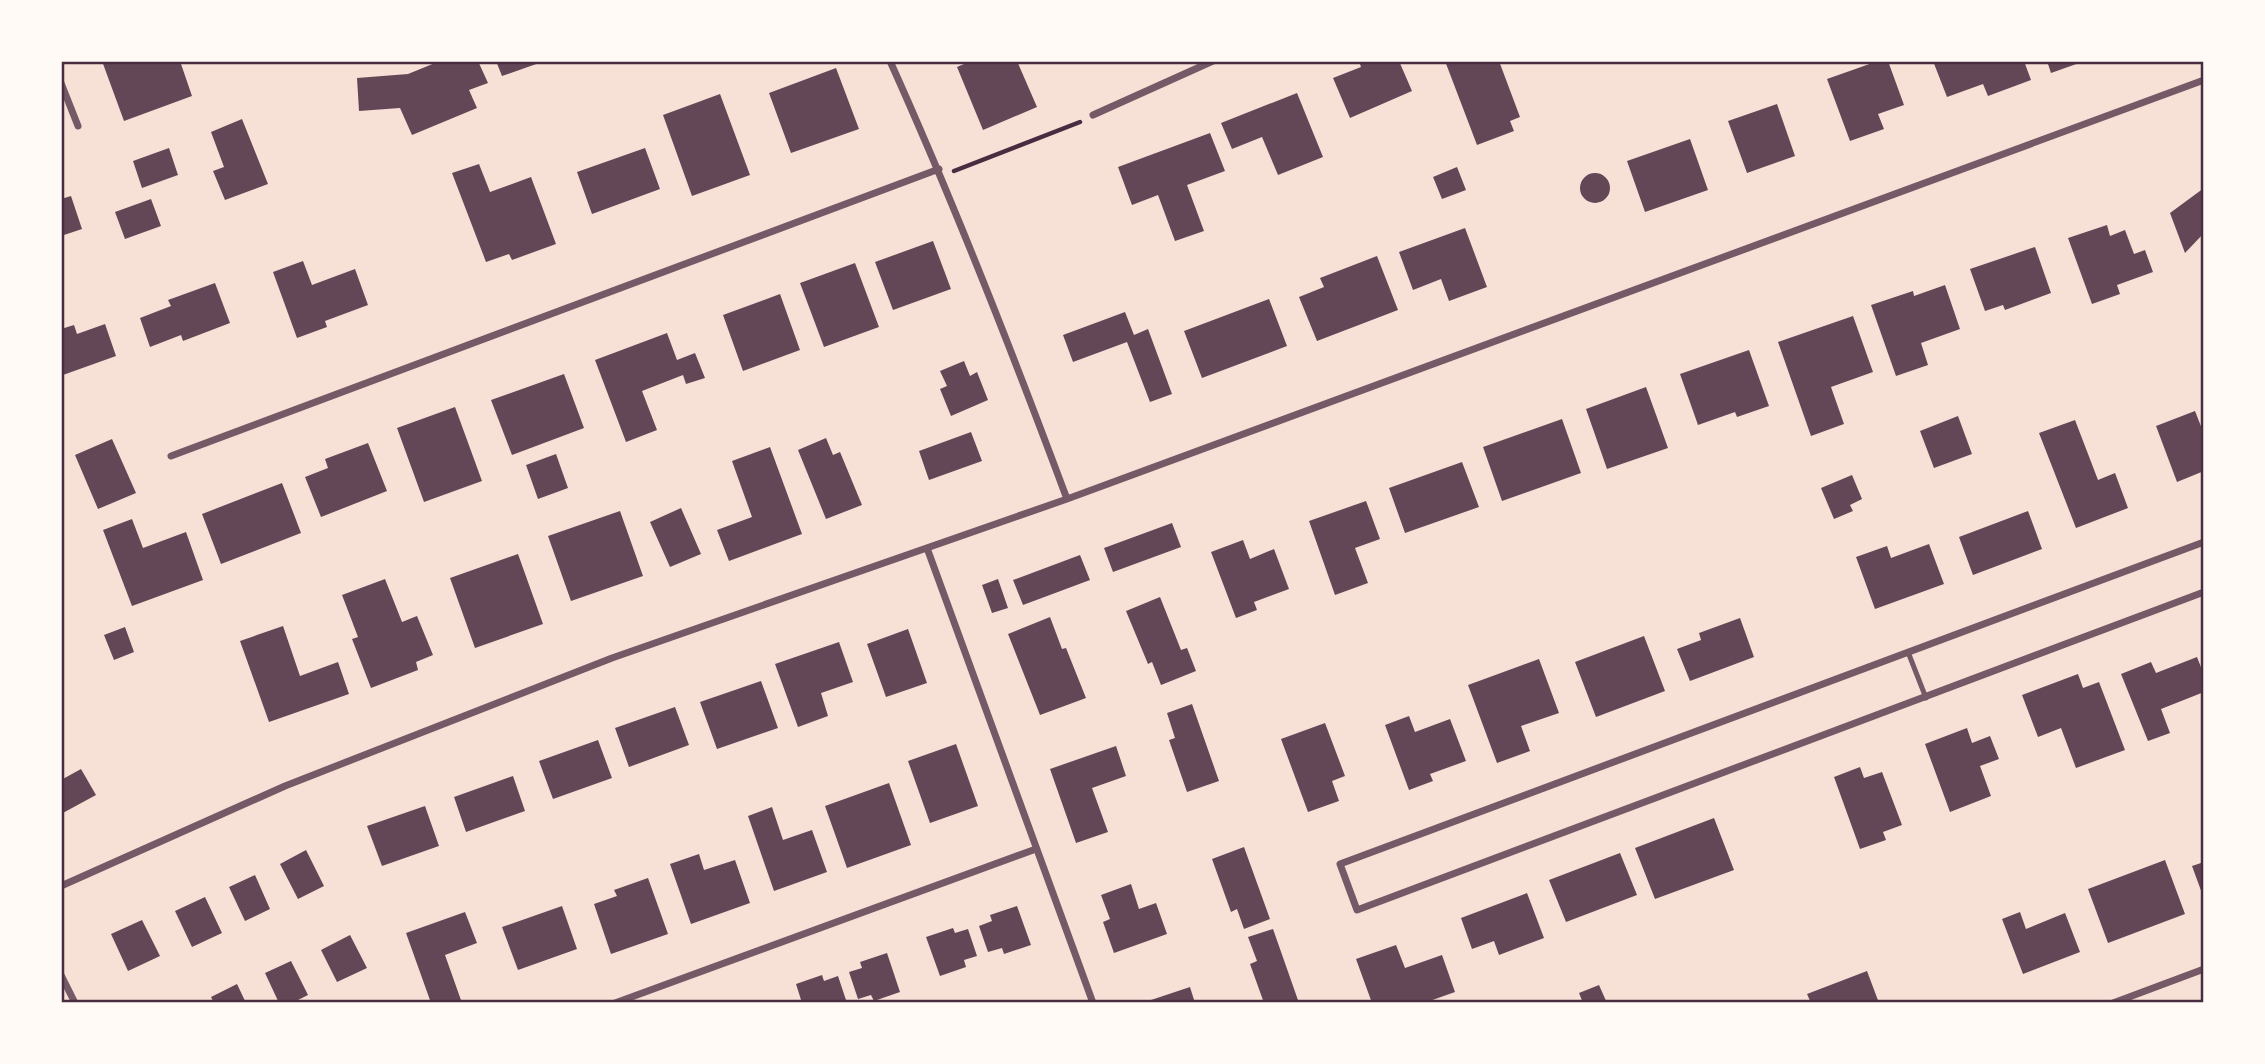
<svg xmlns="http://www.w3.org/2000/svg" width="2265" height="1064" font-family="Commissioner,sans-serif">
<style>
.building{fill:#644757}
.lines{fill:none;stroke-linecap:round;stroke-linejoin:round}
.path{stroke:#4a2c40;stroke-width:4.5}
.service{stroke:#755966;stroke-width:5}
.minor{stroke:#755966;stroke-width:7}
.neatline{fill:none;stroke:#4a2c40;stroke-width:2.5}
</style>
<rect width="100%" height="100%" fill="#f7e1d7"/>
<!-- building -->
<path class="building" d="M102,61H180L192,96L124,121Z
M440,61H478L488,83L469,90L477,108L412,135L400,108L359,111L357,78L408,74Z
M496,61H542V62L502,76Z
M971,61H1017L1037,107L983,130L957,67Z
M1359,61H1399L1412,91L1350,118L1333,78L1361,67Z
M1445,61H1499L1520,117L1510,121L1514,131L1477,145Z
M1878,61H1888L1904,105L1878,114L1884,129L1850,141L1827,79Z
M1933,61H2024L2031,80L1988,96L1983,84L1947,97Z
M2047,61H2082V62L2051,73Z
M836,68L859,129L791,153L769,93Z
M1297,93L1323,157L1278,175L1262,137L1232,149L1221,123Z
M720,94L750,175L692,196L663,115Z
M1777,104L1795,156L1747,173L1728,121Z
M242,119L268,184L225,200L213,171L224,167L211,132Z
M1210,133L1225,171L1187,185L1204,231L1175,241L1158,195L1132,205L1118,167Z
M1690,139L1708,190L1645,212L1627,161Z
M169,148L178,175L142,188L133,161Z
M645,148L660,189L592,214L577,172Z
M479,164L490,192L531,177L556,244L512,260L509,254L486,262L452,173Z
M1457,167L1466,190L1442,199L1433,177Z
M1580 188a15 15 0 1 1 30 0a15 15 0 1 1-30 0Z
M2204,188V233L2185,253L2170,213Z
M71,196L82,229L61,236V199Z
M151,199L161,226L125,239L115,212Z
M2107,225L2110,236L2125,230L2134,254L2145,250L2153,272L2117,285L2120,294L2092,304L2068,238Z
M1465,228L1487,287L1449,301L1441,279L1413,290L1399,252Z
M933,241L951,289L893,310L875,262Z
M2035,247L2051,293L2005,310L2003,305L1985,311L1970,269Z
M1377,256L1398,310L1317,341L1299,297L1324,287L1320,278Z
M303,261L312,285L355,269L368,305L325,321L327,327L297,338L273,272Z
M855,263L879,327L824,347L800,283Z
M215,283L230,323L183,341L181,335L150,347L140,318L171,306L168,300Z
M1945,285L1960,329L1921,343L1928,365L1896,376L1871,305L1913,291L1914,296Z
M780,294L800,350L743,371L723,315Z
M1269,299L1287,346L1202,378L1184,331Z
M1125,312L1134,335L1148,329L1172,394L1150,402L1127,342L1073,362L1063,335Z
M1853,316L1873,372L1831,387L1844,424L1811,436L1778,342Z
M105,324L116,356L63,375L61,329L74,325L77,334Z
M667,333L677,360L695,353L705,378L686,384L683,375L642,391L657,430L626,442L595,360Z
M1749,350L1769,406L1737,417L1735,412L1698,425L1680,374Z
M964,361L970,376L977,372L988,400L951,416L940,389L947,386L940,371Z
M564,374L584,428L512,455L491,400Z
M1646,387L1668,448L1607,469L1586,409Z
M455,407L482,481L424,502L397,428Z
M2195,411L2204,434V471L2177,482L2156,426Z
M1958,416L1972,454L1934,468L1920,431Z
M1562,419L1581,473L1502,501L1483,447Z
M2075,420L2098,480L2115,473L2128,508L2076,528L2039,433Z
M971,432L982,461L929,480L919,451Z
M826,438L833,455L840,452L862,505L826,519L798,450Z
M112,439L136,493L98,509L75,455Z
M368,443L387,491L321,517L305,477L328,468L325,459Z
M770,447L802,534L729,561L717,530L752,517L732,461Z
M556,454L568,488L538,499L526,465Z
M1462,462L1479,507L1405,533L1389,488Z
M1852,475L1862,499L1850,505L1853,511L1834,519L1821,488Z
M282,483L301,533L221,564L202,514Z
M1366,501L1380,539L1355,548L1368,583L1335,595L1309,521Z
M681,508L701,554L670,567L650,522Z
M620,511L643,576L571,601L548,536Z
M2028,511L2042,549L1973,575L1959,537Z
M132,519L143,548L186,532L203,580L132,606L103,530Z
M1172,523L1181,547L1113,572L1104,548Z
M1243,540L1250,559L1274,549L1289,589L1254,602L1257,610L1236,618L1211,552Z
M1929,544L1944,584L1875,609L1856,557L1887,546L1891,558Z
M518,554L543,624L475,648L450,578Z
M1080,555L1090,580L1023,605L1013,580Z
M385,579L402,622L417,616L433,655L416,662L418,670L371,688L352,639L358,637L342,595Z
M998,579L1008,608L992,613L982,585Z
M1160,597L1181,650L1187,648L1196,671L1161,685L1152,662L1148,664L1126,611Z
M1050,617L1062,649L1066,648L1086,698L1040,715L1008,634Z
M1740,618L1754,657L1690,681L1677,649L1701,640L1699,633Z
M283,626L300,676L338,662L349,694L269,722L240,641Z
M125,627L134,652L114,660L104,635Z
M908,629L927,683L886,697L867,644Z
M1644,636L1665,691L1596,717L1575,662Z
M839,642L853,682L821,693L828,716L798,727L775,664Z
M2197,657L2204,675V692L2161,709L2170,733L2148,741L2121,674L2151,662L2156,673Z
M1539,659L1559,713L1521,726L1530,751L1497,763L1468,685Z
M2078,674L2083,688L2099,682L2125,750L2076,768L2061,728L2038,737L2022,695Z
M761,681L778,728L717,749L700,702Z
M1192,704L1219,781L1187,792L1169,740L1175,738L1167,713Z
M675,707L689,745L629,767L615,728Z
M1409,716L1415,732L1450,719L1466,761L1430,774L1433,781L1409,790L1385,725Z
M1325,723L1345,776L1332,781L1339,801L1308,812L1281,739Z
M1967,728L1972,743L1990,736L1999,759L1980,766L1991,796L1950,812L1925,744Z
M598,740L612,778L553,799L539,761Z
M956,744L978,806L930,823L908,761Z
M1116,746L1126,776L1092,788L1108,832L1076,843L1050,769Z
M1860,767L1864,778L1882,772L1902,825L1883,832L1886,840L1860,849L1834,777Z
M81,769L96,795L61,814V780Z
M513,776L525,811L466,832L454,797Z
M889,783L911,845L847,868L825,806Z
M425,806L439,846L382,866L367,826Z
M772,807L783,840L812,830L827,872L774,891L748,816Z
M1714,818L1734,870L1655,899L1635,848Z
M1244,847L1270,919L1244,929L1237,909L1231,912L1212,859Z
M306,850L324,886L298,899L280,864Z
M1620,853L1637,895L1566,922L1549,880Z
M699,854L704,870L735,860L750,903L691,924L670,864Z
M2165,860L2185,914L2108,943L2088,889Z
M2204,862V896H2203L2192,866Z
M255,875L270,909L245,921L229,887Z
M648,878L668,934L611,954L594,904L617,896L614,890Z
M1131,884L1139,909L1156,903L1167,934L1114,953L1103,922L1110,919L1101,895Z
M1527,893L1544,938L1499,955L1494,941L1472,949L1461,918Z
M205,897L222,933L192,947L175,911Z
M562,906L577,949L518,970L502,927Z
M1017,906L1031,945L1004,954L1002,948L988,952L979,926L992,921L990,915Z
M465,912L477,943L445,955L462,1003H431L406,933Z
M2020,912L2026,929L2065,913L2080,952L2023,974L2002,919Z
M142,920L160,956L128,971L111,934Z
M953,928L955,933L968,929L977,956L964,960L966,967L940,976L926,937Z
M1273,929L1299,1003H1264L1250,964L1257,961L1248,937Z
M350,935L367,968L337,982L321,950Z
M1396,945L1405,968L1442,955L1455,992L1424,1003H1372L1356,959Z
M887,953L900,992L874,1001L871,995L858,999L849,972L862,968L860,962Z
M291,961L308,995L292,1003H279L265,973Z
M1867,971L1879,1003H1811L1807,994Z
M822,975L824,981L838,976L847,1003H802L796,984Z
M237,984L246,1003H214L211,997Z
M1599,985L1607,1003H1583L1579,993Z
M1190,987L1195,1003H1145V1002Z"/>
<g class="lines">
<!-- path -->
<path class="path" d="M954,171L1080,122"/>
<!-- service -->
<path class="service" d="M1908,652L1926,698"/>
<!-- minor -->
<path class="minor" d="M890,61C955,205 1012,351 1067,499
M61,83L78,126
M1093,115L1213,61
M171,456L939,169
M2204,542L1340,864L1357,910L2204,592
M927,548L1093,1003
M61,886L285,786L612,658L1067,499L2204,80
M61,975L75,1003
M615,1003L1036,849
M2113,1003L2204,969"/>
</g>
<!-- border -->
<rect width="2265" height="1064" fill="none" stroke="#fffaf5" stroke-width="126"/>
<rect x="63" y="63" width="2139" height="938" class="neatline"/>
</svg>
